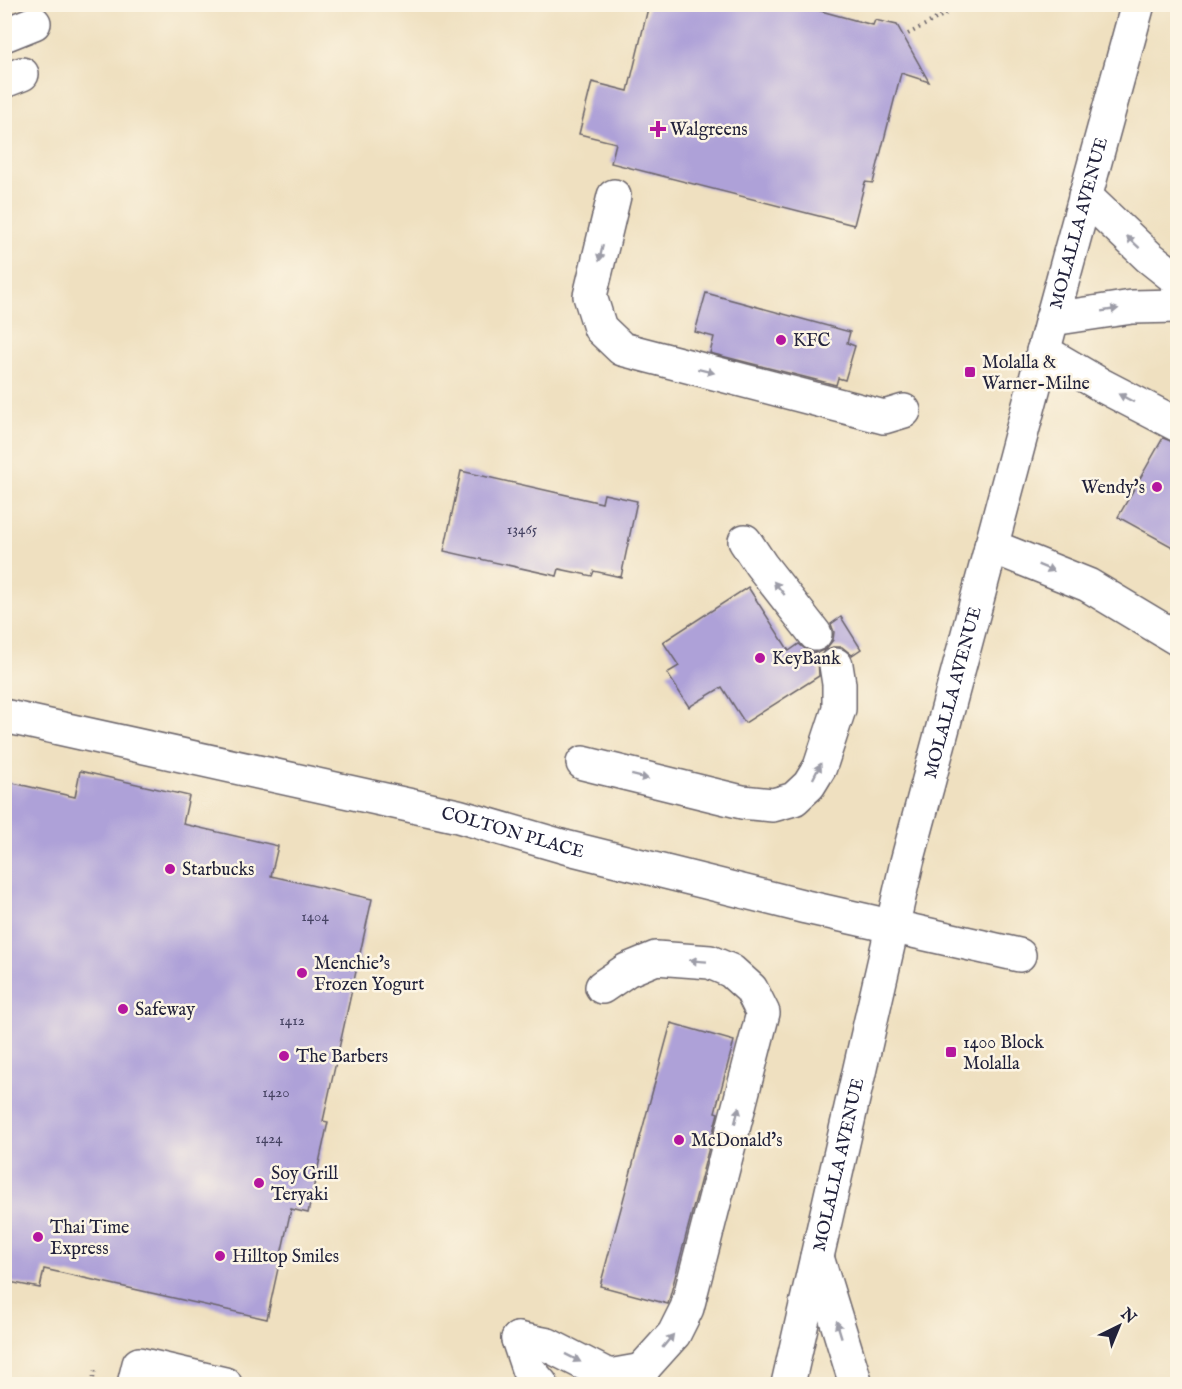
<svg xmlns="http://www.w3.org/2000/svg" width="1182" height="1389" font-family="'IM FELL English',serif">
<style>
.building{fill:#aea1d8}
.lines{fill:none;stroke-linecap:round;stroke-linejoin:round}
.minor-casing{stroke:#6a646a;stroke-width:36}
.major-casing{stroke:#6a646a;stroke-width:36}
.path{stroke:#6a646a;stroke-width:4;stroke-dasharray:1.5 4.5;stroke-linecap:butt}
.minor{stroke:#fff;stroke-width:33}
.major{stroke:#fff;stroke-width:33}
.oneway{fill:#9c9ca7}
.poi-dot{fill:#b5179e;stroke:#fcf5e5;stroke-width:2}
.labels{text-anchor:middle;stroke-width:5;stroke-linejoin:round;paint-order:stroke}
.number-label{font-size:15px;fill:#454262}
.poi-label{font-size:18px;fill:#22223b;stroke:#fcf5e5;text-anchor:start}
.street-label{font-size:18px;fill:#22223b;stroke:#fcf5e5}
</style>
<rect width="100%" height="100%" fill="#fcf5e5"/>
<filter id="ink" filterUnits="userSpaceOnUse"><feTurbulence type="fractalNoise" baseFrequency=".0167" numOctaves="2"/><feDisplacementMap in="SourceGraphic" scale="12" xChannelSelector="R" yChannelSelector="G"/><feConvolveMatrix kernelMatrix="1 2 1 2 8 2 1 2 1" color-interpolation-filters="sRGB"/></filter>
<filter id="wash" filterUnits="userSpaceOnUse"><feTurbulence type="fractalNoise" baseFrequency=".008" numOctaves="4" result="noise"/><feDisplacementMap in="SourceGraphic" scale="24" xChannelSelector="R" yChannelSelector="G"/><feGaussianBlur stdDeviation="1.35" result="paint"/><feColorMatrix in="noise" values="0 0 0 0 0 0 0 0 0 0 0 0 0 0 0 0 0 1.4 0 .05"/><feComposite in="paint" operator="in"/></filter>
<g filter="url(#wash)">
<rect width="100%" height="100%" fill="#efe0c0"/>
<g id="blocks">
<!-- building -->
<path class="building" d="M649,4H795L873,25L875,20L897,25L929,82L901,73L873,183L865,182L854,225L611,163L616,143L579,134L592,82L628,91Z
M706,293L850,332L847,343L855,346L845,380L838,378L836,385L710,353L714,337L695,332Z
M1163,438L1178,444V550L1118,517Z
M461,471L602,503L604,494L637,501L621,577L594,571L592,576L559,569L557,576L444,551Z
M748,587L789,651L799,644L809,652L817,653L826,649L833,640L834,632L831,624L841,617L861,649L852,655L842,647H833L825,650L818,659L819,676L745,723L722,687L689,707L667,673L679,666L663,642Z
M80,771L189,796L183,824L278,846L271,876L372,899L323,1121L328,1122L308,1213L291,1209L267,1319L44,1269L40,1288L4,1281V781L75,797Z
M671,1023L734,1041L715,1112L718,1113L668,1304L600,1286Z"/>
</g>
</g>
<g filter="url(#ink)">
<use href="#blocks" fill-opacity="0" stroke="#6a646a" stroke-width="1.5"/>
<g class="lines">
<!-- minor casing -->
<g class="minor-casing">
<g id="minor">
<path d="M4,35L34,23"/>
<path d="M4,81L22,74"/>
<path d="M614,196L590,296L600,328L622,349L884,417L904,411"/>
<path d="M1085,196L1149,257L1178,280"/>
<path d="M1052,319L1132,307L1178,306"/>
<path d="M1043,351L1103,386L1178,425"/>
<path d="M745,541L761,565L815,634"/>
<path d="M991,546L1088,585L1178,639"/>
<path id="s1" d="M4,716L458,816L565,847L806,907L1019,955"/>
<path d="M583,763L742,802L773,805L794,799L809,785L820,767L839,709V684L836,665"/>
<path d="M602,987L627,970L656,958L710,962L731,971L751,989L763,1013L687,1308L674,1334L629,1384"/>
<path d="M817,1257L856,1384"/>
<path d="M518,1339L548,1345L609,1376L643,1370"/>
<path d="M518,1339L528,1369L541,1384"/>
<path d="M134,1384L139,1364L225,1384"/>
</g>
</g>
<!-- major casing -->
<g class="major-casing">
<g id="major">
<path id="s2" d="M788,1384L907,862L1055,308L1138,4"/>
</g>
</g>
<!-- path -->
<path class="path" d="M908,34L947,13L955,4
M92,1384L95,1369"/>
<!-- minor -->
<use href="#minor" class="minor"/>
<!-- major -->
<use href="#major" class="major"/>
</g>
<!-- one-way arrows -->
<defs><path id="oneway-solid" d="M-6-.8H1V-3.2L6.5 0L1 3.2V.8H-6Z" transform="scale(1.5)"/></defs>
<g class="oneway">
<use href="#oneway-solid" transform="translate(1133 242) rotate(-137)"/>
<use href="#oneway-solid" transform="translate(601 253) rotate(103)"/>
<use href="#oneway-solid" transform="translate(1110 310) rotate(-9)"/>
<use href="#oneway-solid" transform="translate(706 371) rotate(14)"/>
<use href="#oneway-solid" transform="translate(1126 398) rotate(-152)"/>
<use href="#oneway-solid" transform="translate(1046 568) rotate(22)"/>
<use href="#oneway-solid" transform="translate(779 588) rotate(-129)"/>
<use href="#oneway-solid" transform="translate(817 771) rotate(-63)"/>
<use href="#oneway-solid" transform="translate(640 777) rotate(14)"/>
<use href="#oneway-solid" transform="translate(698 961) rotate(-176)"/>
<use href="#oneway-solid" transform="translate(737 1115) rotate(-76)"/>
<use href="#oneway-solid" transform="translate(839 1329) rotate(-107)"/>
<use href="#oneway-solid" transform="translate(668 1341) rotate(-50)"/>
<use href="#oneway-solid" transform="translate(573 1358) rotate(27)"/>
</g>
</g>
<!-- markers -->
<g class="poi-dot">
<path d="M655 120h6v6h6v6h-6v6h-6v-6h-6v-6h6z"/>
<circle cx="781" cy="340" r="6"/>
<rect x="964" y="366" width="12" height="12" rx="3"/>
<circle cx="1157" cy="487" r="6"/>
<circle cx="760" cy="658" r="6"/>
<circle cx="170" cy="869" r="6"/>
<circle cx="302" cy="973" r="6"/>
<circle cx="123" cy="1009" r="6"/>
<rect x="945" y="1046" width="12" height="12" rx="3"/>
<circle cx="284" cy="1056" r="6"/>
<circle cx="679" cy="1140" r="6"/>
<circle cx="259" cy="1183" r="6"/>
<circle cx="38" cy="1237" r="6"/>
<circle cx="220" cy="1256" r="6"/>
</g>
<g class="labels">
<!-- number labels -->
<g class="number-label">
<text x="522" y="534">13465</text>
<text x="315" y="921">1404</text>
<text x="292" y="1025">1412</text>
<text x="276" y="1097">1420</text>
<text x="269" y="1143">1424</text>
</g>
<!-- poi labels -->
<g class="poi-label">
<text x="670" y="135">Walgreens</text>
<text x="793" y="346">KFC</text>
<text x="982" y="368">Molalla &amp;<tspan x="982" dy="21">Warner-Milne</tspan></text>
<text x="1145" y="493" text-anchor="end">Wendy's</text>
<text x="772" y="664">KeyBank</text>
<text x="182" y="875">Starbucks</text>
<text x="314" y="969">Menchie's<tspan x="314" dy="21">Frozen Yogurt</tspan></text>
<text x="135" y="1015">Safeway</text>
<text x="963" y="1048">1400 Block<tspan x="963" dy="21">Molalla</tspan></text>
<text x="296" y="1062">The Barbers</text>
<text x="691" y="1146">McDonald's</text>
<text x="271" y="1179">Soy Grill<tspan x="271" dy="21">Teryaki</tspan></text>
<text x="50" y="1233">Thai Time<tspan x="50" dy="21">Express</tspan></text>
<text x="232" y="1262">Hilltop Smiles</text>
</g>
<!-- street labels -->
<g class="street-label">
<text dy="6" stroke="none"><textPath href="#s2" startOffset="1197">MOLALLA AVENUE</textPath></text>
<text dy="6" stroke="none"><textPath href="#s2" startOffset="711">MOLALLA AVENUE</textPath></text>
<text dy="6" stroke="none"><textPath href="#s1" startOffset="522">COLTON PLACE</textPath></text>
<text dy="6" stroke="none"><textPath href="#s2" startOffset="225">MOLALLA AVENUE</textPath></text>
</g>
</g>
<!-- margin -->
<rect width="1182" height="1389" fill="none" stroke="#fcf5e5" stroke-width="24"/>
<!-- north arrow -->
<g transform="translate(1119 1326) rotate(43)" stroke="#fcf5e5" stroke-width="4.5" paint-order="stroke">
<path d="M0-4.5L10 22L0 15L-10 22Z" fill="#22223b"/>
<text y="-9" font-size="16" font-weight="bold" text-anchor="middle" fill="#22223b">N</text>
</g>
</svg>
